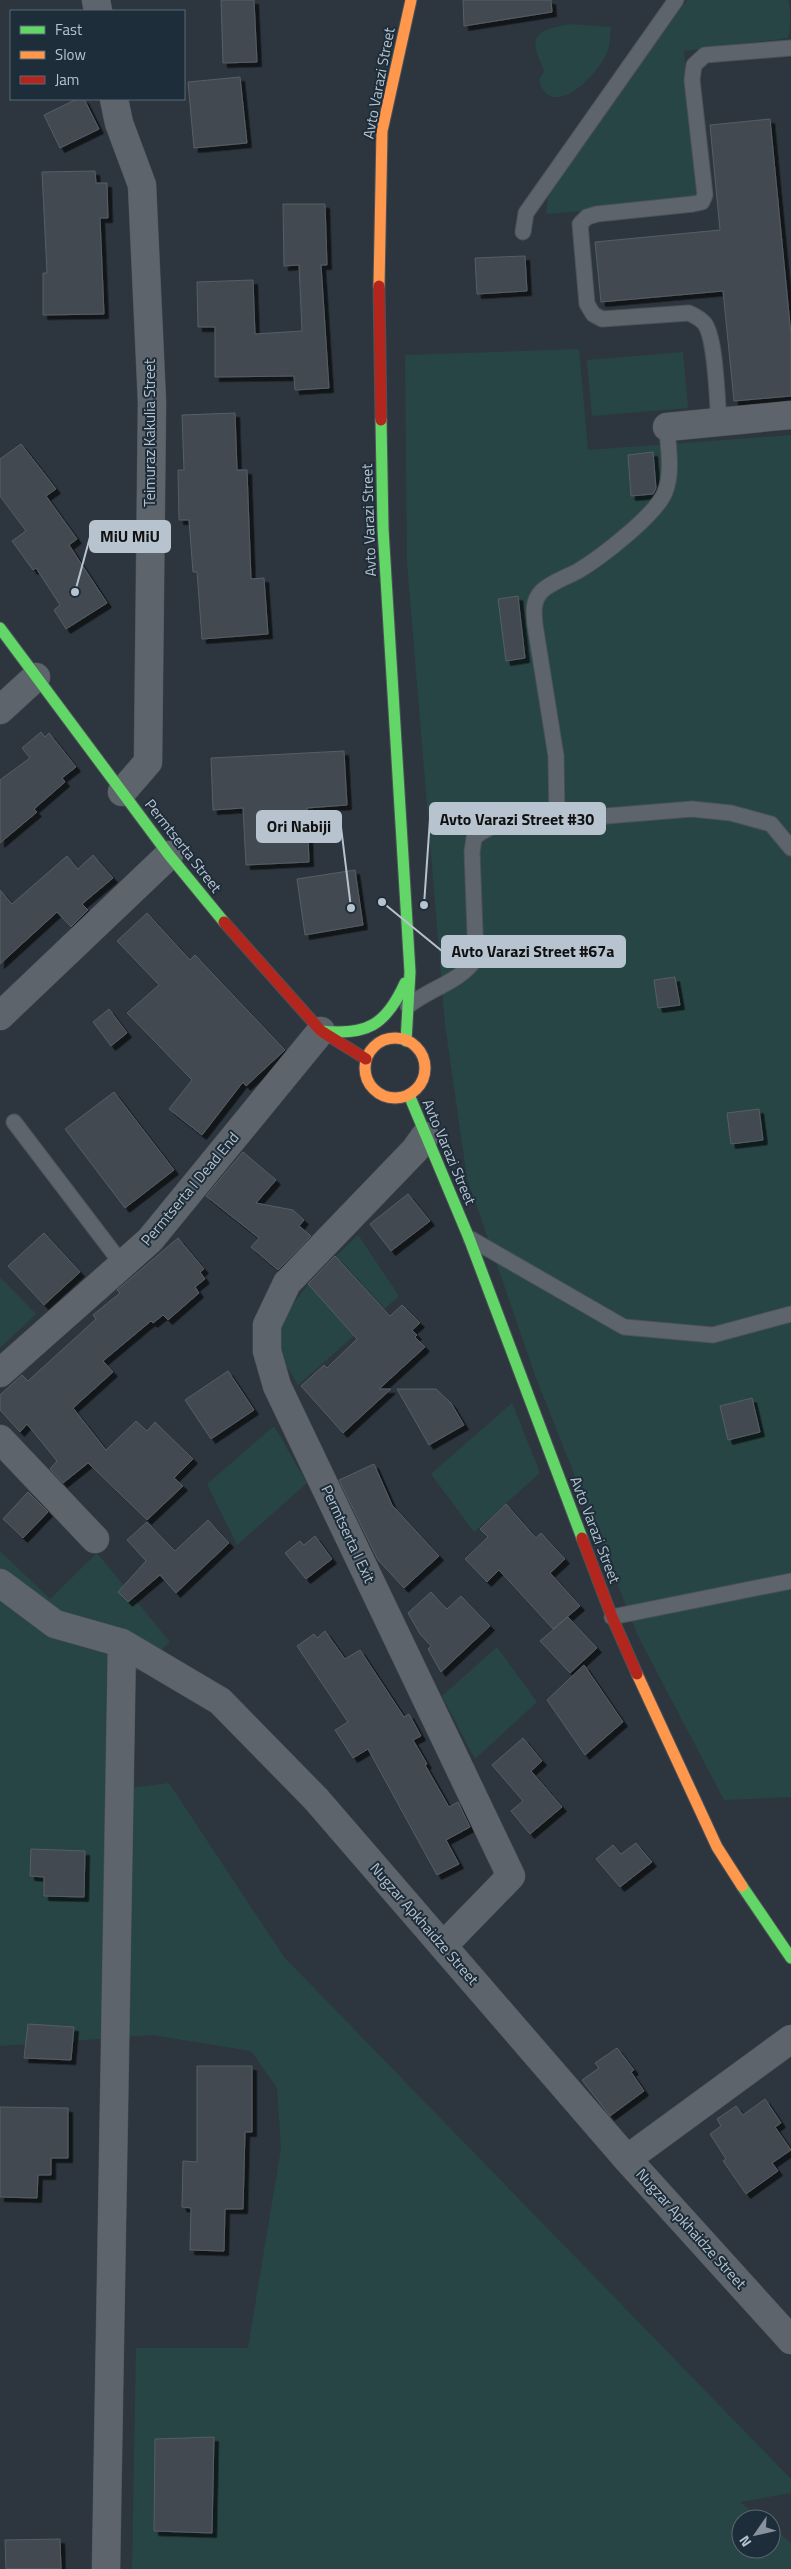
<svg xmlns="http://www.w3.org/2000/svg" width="791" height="2569" font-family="'Titillium Web',sans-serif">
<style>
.green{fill:#284545}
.building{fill:#424a51;stroke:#555e65;filter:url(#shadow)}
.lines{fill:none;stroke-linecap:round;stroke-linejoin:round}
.lane-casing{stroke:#4b5258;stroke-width:17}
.street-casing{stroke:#4b5258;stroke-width:29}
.fast-casing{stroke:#4b5258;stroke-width:13}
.slow-casing{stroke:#4b5258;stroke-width:13}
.jam-casing{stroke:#4b5258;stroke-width:13}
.lane{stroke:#5e646b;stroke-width:15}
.street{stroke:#5e646b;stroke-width:28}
.fast{stroke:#63d668;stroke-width:11}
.slow{stroke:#ff974d;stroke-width:11}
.jam{stroke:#b3261e;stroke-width:11}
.labels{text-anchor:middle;stroke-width:4;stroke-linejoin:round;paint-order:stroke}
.street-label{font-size:15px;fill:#b7c3ce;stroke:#1e2d3a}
.leader{fill:none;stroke:#b7c3ce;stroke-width:2}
.callout-dot{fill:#b7c3ce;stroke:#1e2d3a;stroke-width:2}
.callout{fill:#b7c3ce;stroke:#b7c3ce;stroke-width:2}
.callout-label{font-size:16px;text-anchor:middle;font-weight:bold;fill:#111}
</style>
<defs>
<filter id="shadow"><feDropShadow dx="4.5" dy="4.5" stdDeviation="0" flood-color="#0009"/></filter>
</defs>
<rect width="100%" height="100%" fill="#2d363e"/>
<!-- green -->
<path class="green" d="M687,0H788C791,9 791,29 788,38L684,51L699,201L546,214L548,198L556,182Z
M570,24L611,27C610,34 610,43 608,50C601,73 550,124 539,80L544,72C542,63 537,57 536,49C531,29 557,27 570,24Z
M579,349L588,450L791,435V1797L724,1800L638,1636L535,1375L467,1178L445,1024L407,562L405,355Z
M683,352L688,408L592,416L587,360Z
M358,1235L399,1296L298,1385C293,1375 282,1362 280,1351C274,1307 330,1263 358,1235Z
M0,1277L36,1314L0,1348Z
M512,1403L540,1473L474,1532L431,1474Z
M274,1426L307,1483L237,1545L207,1484Z
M0,1551L50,1599L97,1553L170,1642L136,1672L108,1679L122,1789L169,1783L284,1957L791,2479V2493L740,2502L761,2519H741V2549H771V2527L791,2543V2569H132L136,2348H248L281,2148L277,2088L251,2051L152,2035L0,2046Z
M497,1647L537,1702L475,1759L442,1696Z"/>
<!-- building -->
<path class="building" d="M221,0H254L257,62L223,63Z
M463,0H551L552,12L464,26Z
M240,77L247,143L194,148L188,82Z
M77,99H84L99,129L60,148L44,115Z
M770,119L791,335V396L734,401L723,291L601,302L595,242L720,230L710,125Z
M95,171L96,183H107L108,218H100L104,314L43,315V273H47L42,172Z
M283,204H325L327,265H321L329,388L295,390L294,376L215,377V327H198L197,282L253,280L255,334L302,331L299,265L284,266Z
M525,256L527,291L477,294L475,258Z
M235,413L237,470H247L251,579L264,578L268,634L202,639L197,572H193L189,520H179L178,470H184L182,415Z
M21,444L56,489L46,496L77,539L69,545L107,603L66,629L54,610L60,605L36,568L33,570L12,541L26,531L0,496V459Z
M653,452L656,488L653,494L631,496L628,455Z
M518,596L525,658L506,661L498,599Z
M41,732L45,737L49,733L76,767L62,778L65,782L34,809L37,812L0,843V780L30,758L22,748Z
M344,751L347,805L307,808L309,862L246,865L243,808L213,810L211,758Z
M93,855L113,878L82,904L88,910L71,927L57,912L0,964V890L12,904L67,856L78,869Z
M355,870L363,925L305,935L297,879Z
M147,913L190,960L195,955L285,1050L246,1086L243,1082L202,1135L169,1109L192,1080L127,1013L159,985L117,941Z
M675,977L680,1005L658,1008L654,980Z
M109,1009L127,1033L111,1046L93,1022Z
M114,1092L174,1170L125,1208L65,1129Z
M759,1109L763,1140L731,1144L727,1113Z
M243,1152L276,1180L256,1203L293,1210L304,1220L299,1226L311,1236L278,1270L251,1247L259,1238L206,1196Z
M408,1194L430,1221L391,1251L370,1224Z
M44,1233L80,1272L44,1305L8,1266Z
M178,1238L204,1269L200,1272L205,1279L195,1287L199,1293L168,1320L163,1315L153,1323L151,1321L103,1361L113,1372L73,1408L106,1450L136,1421L147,1431L155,1422L193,1459L174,1478L183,1486L147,1520L88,1463L63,1483L50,1469L57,1461L27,1424L20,1432L0,1410V1395L22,1375L28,1381L96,1319L93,1315L120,1293L117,1290Z
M335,1256L390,1316L402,1305L420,1323L412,1330L417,1335L415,1337L425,1347L379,1389H391L343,1433L301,1386L324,1365L327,1368L357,1339L308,1284Z
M228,1371L254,1410L211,1439L185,1400Z
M397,1389H436L451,1403L464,1425L429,1445Z
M752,1398L760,1432L728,1440L720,1406Z
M374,1464L392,1505L439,1556L404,1588L378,1560L339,1480Z
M28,1492L48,1512L23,1538L3,1519Z
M506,1504L536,1538L541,1533L565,1559L550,1573L580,1606L553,1629L499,1570L487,1582L465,1559L488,1537L480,1529Z
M208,1520L229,1543L176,1593L160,1575L128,1602L118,1592L146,1561L127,1540L147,1522L175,1551Z
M315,1536L332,1559L306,1579L285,1553L300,1541L304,1545Z
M431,1592L447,1609L461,1596L490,1626L441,1672L428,1649L431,1646L420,1634L408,1613Z
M568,1617L597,1648L570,1673L540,1641Z
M325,1631L345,1659L360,1650L404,1717L409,1714L421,1736L413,1740L427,1764L425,1765L449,1807L458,1802L470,1827L446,1840L459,1864L437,1875L368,1749L353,1758L335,1730L348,1722L297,1646L314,1634L317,1638Z
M584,1665L623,1722L585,1755L547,1700Z
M523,1738L542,1761L531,1771L562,1807L530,1834L511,1811L523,1801L492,1765Z
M636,1843L652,1862L620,1887L596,1859L613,1845L621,1854Z
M31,1849L85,1851L84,1897L44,1896V1877L30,1876Z
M28,2024L74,2027L71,2060L24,2058Z
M617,2048L634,2070L631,2072L644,2091L610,2116L582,2080L599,2068L595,2063Z
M197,2066H252V2132H245L243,2209H225L224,2251L190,2250L191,2208L182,2207L183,2161L197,2162Z
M765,2099L781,2123L775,2127L791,2150L772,2163L778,2171L746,2194L723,2161L726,2159L710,2134L721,2126L717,2119L736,2106L743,2115Z
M0,2107L68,2108V2158H51V2175H38L37,2198L0,2197Z
M214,2437L212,2533L154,2531L155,2439Z
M60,2539L61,2569H6L5,2540Z"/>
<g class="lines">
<!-- lane casing -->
<g class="lane-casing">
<path id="lane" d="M523,232L526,213L538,196L676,0
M719,422C717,400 716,340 705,324C700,318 695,316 689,313L602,319L593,314L587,304L580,224L587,217L597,214L693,204L702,202L705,195L692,80L694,65L705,55L791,48
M557,820L692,809L731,813L771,824L791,848
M408,1006C430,988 461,982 476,958L472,852L474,838C497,817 528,821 557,820L556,756L535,625C534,613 532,602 541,592C549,583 567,577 578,571C600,558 656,515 665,492C673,472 668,448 667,427
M14,1122L122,1264
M471,1239L624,1327L713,1335L791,1314
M612,1617L791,1581"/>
</g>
<!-- street casing -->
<g class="street-casing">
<path id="street" d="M96,0L98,11
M114,99L119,123L142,185L152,402L148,762L122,792
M667,427L791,415
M0,710L36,677
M0,1016L169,855
M425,1136L415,1150L287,1283L267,1325V1351L277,1386L511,1876L443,1946
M0,1373L150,1240L321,1031
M0,1439L95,1539
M0,1583L55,1624L122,1643L220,1701L316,1799L627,2159L791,2340
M627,2159L791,2039
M106,2569L122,1643"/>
</g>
<!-- fast casing -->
<g class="fast-casing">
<path id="fast" d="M381,420L383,529L410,972L406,1041
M0,628L169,855L224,922
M321,1031C367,1036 386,1025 405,983
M409,1095L469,1238L582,1538
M742,1886L791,1958"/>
</g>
<!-- slow casing -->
<g class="slow-casing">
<path id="slow" d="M379,286L382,131L411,0
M365 1068a30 30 0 1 1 60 0a30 30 0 1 1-60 0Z
M637,1674L717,1847L742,1886"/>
</g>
<!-- jam casing -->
<g class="jam-casing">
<path id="jam" d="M379,286L381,420
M224,922L321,1031L366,1059
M582,1538L612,1617L637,1674"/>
</g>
<!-- lane -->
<use href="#lane" class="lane"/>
<!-- street -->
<use href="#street" class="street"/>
<!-- fast -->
<use href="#fast" class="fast"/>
<!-- slow -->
<use href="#slow" class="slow"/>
<!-- jam -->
<use href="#jam" class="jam"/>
</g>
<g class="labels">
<!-- street labels -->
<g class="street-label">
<text transform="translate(379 83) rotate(-79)" y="5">Avto Varazi Street</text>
<text transform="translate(150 433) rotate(-90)" y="5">Teimuraz Kakulia Street</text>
<text transform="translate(369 520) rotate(-92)" y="5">Avto Varazi Street</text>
<text transform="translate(183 846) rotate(52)" y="5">Permtserta Street</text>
<text transform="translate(449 1152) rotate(67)" y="5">Avto Varazi Street</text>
<text transform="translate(190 1189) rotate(-50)" y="5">Permtserta I Dead End</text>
<text transform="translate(595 1530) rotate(69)" y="5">Avto Varazi Street</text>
<text transform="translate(348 1534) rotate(65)" y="5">Permtserta I Exit</text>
<text transform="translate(424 1924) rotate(49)" y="5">Nugzar Apkhaidze Street</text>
<text transform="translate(691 2229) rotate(48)" y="5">Nugzar Apkhaidze Street</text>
</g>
</g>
<!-- callouts -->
<path class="leader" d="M75 592L90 537M424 905L430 819M351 908L341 827M382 902L442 951"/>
<g class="callout-dot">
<circle cx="75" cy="592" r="5"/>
<circle cx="424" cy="905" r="5"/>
<circle cx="351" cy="908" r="5"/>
<circle cx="382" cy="902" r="5"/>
</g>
<g class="callout">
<rect x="90" y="521" width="80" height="31" rx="5"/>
<rect x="430" y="803" width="175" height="31" rx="5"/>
<rect x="257" y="811" width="84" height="31" rx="5"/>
<rect x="442" y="936" width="183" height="31" rx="5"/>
</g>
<g class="callout-label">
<text x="130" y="542">MiU MiU</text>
<text x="517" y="825">Avto Varazi Street #30</text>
<text x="299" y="832">Ori Nabiji</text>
<text x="533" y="957">Avto Varazi Street #67a</text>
</g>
<!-- legend -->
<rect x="10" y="10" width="175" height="90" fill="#1e2d3a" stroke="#5b6975"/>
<rect x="20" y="26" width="25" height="8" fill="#63d668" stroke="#5b6975"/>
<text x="55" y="35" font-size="15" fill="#b7c3ce">Fast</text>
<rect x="20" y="51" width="25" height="8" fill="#ff974d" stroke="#5b6975"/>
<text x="55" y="60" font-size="15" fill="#b7c3ce">Slow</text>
<rect x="20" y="76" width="25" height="8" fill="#b3261e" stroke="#5b6975"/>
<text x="55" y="85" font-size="15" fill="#b7c3ce">Jam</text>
<!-- north arrow -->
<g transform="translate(756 2534) rotate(236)"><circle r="24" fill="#1e2d3a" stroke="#5b6975"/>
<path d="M0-4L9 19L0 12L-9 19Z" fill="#87929c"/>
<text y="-8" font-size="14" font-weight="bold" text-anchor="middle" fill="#b7c3ce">N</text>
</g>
</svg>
